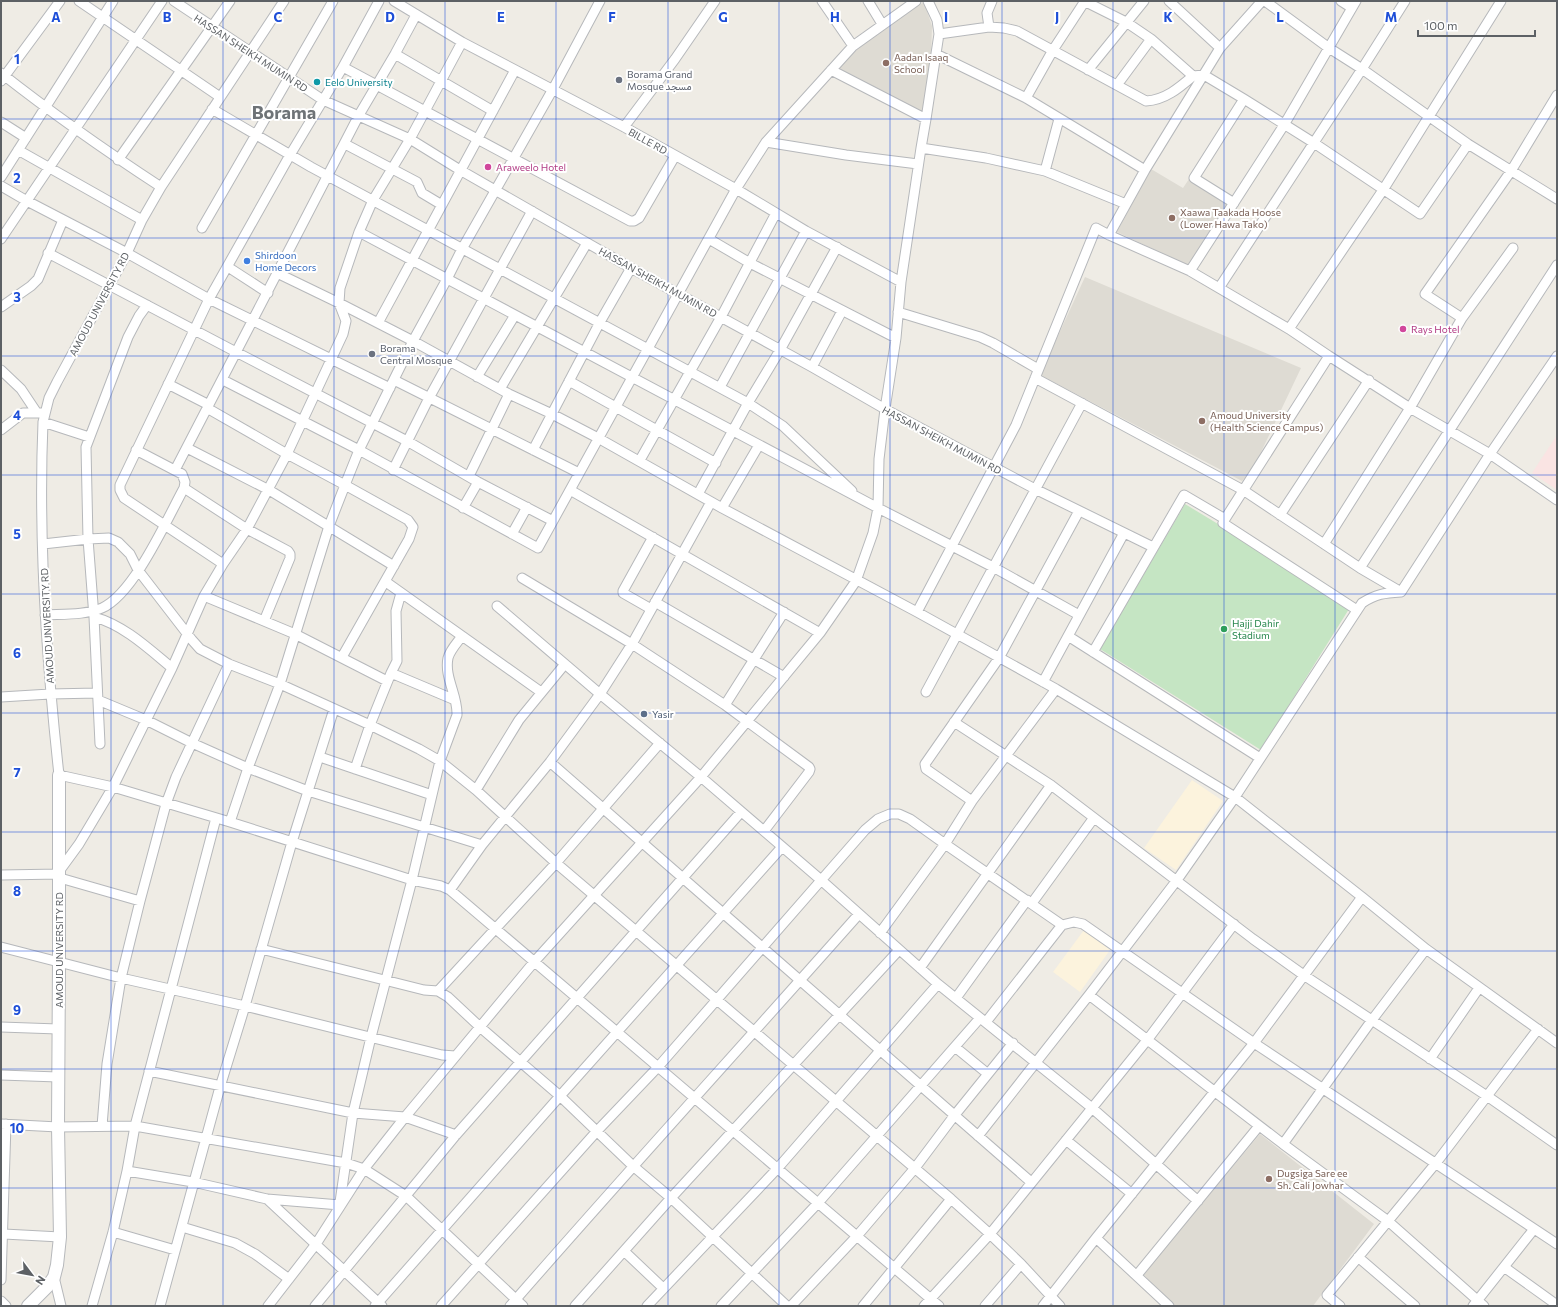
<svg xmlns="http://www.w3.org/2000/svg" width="1558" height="1307" font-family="Commissioner,Vazirmatn,sans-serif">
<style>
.commercial{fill:#fcf3dd}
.education{fill:#dedbd3}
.medical{fill:#fae4e3}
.green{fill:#c5e5c3}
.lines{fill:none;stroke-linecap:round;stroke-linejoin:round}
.minor-casing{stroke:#b6b8bb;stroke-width:11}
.tertiary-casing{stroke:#b6b8bb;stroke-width:14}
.minor{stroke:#fff;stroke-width:9}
.tertiary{stroke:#fff;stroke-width:12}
.grid{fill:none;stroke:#1d4ed8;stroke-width:1;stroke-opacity:0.55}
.education-dot{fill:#8d6e63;stroke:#fff;stroke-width:1.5}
.worship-dot{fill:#6b7280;stroke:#fff;stroke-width:1.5}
.culture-dot{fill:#0f9aa8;stroke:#fff;stroke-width:1.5}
.hotel-dot{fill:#d1479c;stroke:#fff;stroke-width:1.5}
.shop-dot{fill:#3f7fe0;stroke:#fff;stroke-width:1.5}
.leisure-dot{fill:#2e9e5b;stroke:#fff;stroke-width:1.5}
.service-dot{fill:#5c6f8a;stroke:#fff;stroke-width:1.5}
.labels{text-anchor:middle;stroke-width:4;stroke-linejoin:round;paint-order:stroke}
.street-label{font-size:10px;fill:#5d6165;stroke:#fff}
.education-label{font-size:10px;fill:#785e54;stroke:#fff;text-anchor:start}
.worship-label{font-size:10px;fill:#5b616d;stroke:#fff;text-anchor:start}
.culture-label{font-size:10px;fill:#0d838f;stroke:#fff;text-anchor:start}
.hotel-label{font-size:10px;fill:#b23c85;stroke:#fff;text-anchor:start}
.shop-label{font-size:10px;fill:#366cbe;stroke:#fff;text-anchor:start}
.leisure-label{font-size:10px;fill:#27864d;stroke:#fff;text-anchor:start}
.service-label{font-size:10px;fill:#4e5e75;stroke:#fff;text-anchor:start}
.town-label{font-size:18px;font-weight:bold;fill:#6e7377;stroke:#fff}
.grid-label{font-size:13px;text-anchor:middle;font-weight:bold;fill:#1d4ed8;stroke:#fff;stroke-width:4;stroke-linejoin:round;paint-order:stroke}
</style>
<rect width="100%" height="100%" fill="#efece5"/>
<!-- commercial -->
<path class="commercial" d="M1192,780L1223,801L1176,870L1144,848Z
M1084,930L1110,950L1080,992L1053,972Z"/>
<!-- education -->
<path class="education" d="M924,2L932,26L931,57L922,112L836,69L855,48L885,25Z
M1151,169L1183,188L1189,179L1228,204L1189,266L1117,232Z
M1085,277L1301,368L1254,467L1242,481L1040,375Z
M1260,1134L1374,1224L1313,1306H1174L1143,1274Z"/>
<!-- medical -->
<path class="medical" d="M1557,435V490L1532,473Z"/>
<!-- green -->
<path class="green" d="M1185,504L1246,541L1349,609L1261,750L1100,649Z"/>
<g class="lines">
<!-- minor casing -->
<g class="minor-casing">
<path id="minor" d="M79,1L220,97
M174,1L323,100L410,139L460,170L631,268L812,367L885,409L1035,489L1153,547
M284,1L161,187L142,220L127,253L57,382L49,398L43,422C38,540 46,657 59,775L113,787L230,822L412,880L441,886L450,890L939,1306
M394,1L462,42L624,127L736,189L806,231L901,282
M822,1L853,46
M868,1L882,24
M1084,1L1126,22L1151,39L1193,76L1204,75L1244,99L1314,143L1420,214L1468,144
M1169,1L1220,48
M1262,1L1220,48L1145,170L1109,235L1190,271L1289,329L1329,356L1410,408L1490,454L1557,500
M1265,1L1329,48L1362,69L1468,144L1557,199
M1341,1L1352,8
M989,27L987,13L992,1
M939,34L989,27L1004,28L1017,31L1146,101C1165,100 1179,88 1193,76
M395,54L493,111
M936,54L1026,98L1145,170
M343,67L630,221H634L639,218L675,156
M831,70L926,119
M1088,70L1144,1
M1,73C53,114 106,151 161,187
M1,81L60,1
M1117,85L1151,39
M1026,98L1053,50L1085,1
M212,109L311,167L748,403L783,426L852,491
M1,122L26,138
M624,127L675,59L715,1
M766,142L846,155L918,164
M345,144L417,182L422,193L442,205
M921,148L986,158L1045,171L1126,204
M18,150L142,220
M118,160L230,1
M1045,171L1059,119
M1,177L113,1
M1,186L27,201L127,253L209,299L390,388
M1234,203L1194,178L1244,99
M202,228L333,1
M359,232L878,508L993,567L1079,615
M1,239L162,1
M709,239L750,263L896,338
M48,253L236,352L407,441L478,482L553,521
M228,267L268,293
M1190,271L1284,125L1356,1
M277,273L339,303L413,341L509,394L552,414L598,438L722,508L917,612L1056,689L1235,797L1362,897
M1219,288L1362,69L1405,1
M1,307L31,286L38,279L63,220
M898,312L980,337L993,343L1038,369
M1462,318L1425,294L1511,171L1557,95
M378,323L515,70
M1289,329L1383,190L1501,1
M812,367L842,311
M1,370L21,389L37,413
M477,377L515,315
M223,380L359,450L538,548L736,189L766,142L853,46L916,1
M394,380L579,473
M569,381L716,463
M168,384L209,405
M720,387L806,231
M500,389L587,243
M207,408L287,454L345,485L329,526L280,684L248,768L230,822
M43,422L89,437
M1,430L23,413H41
M187,448L269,490L394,566
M533,450L600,322L631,268
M640,460L721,317L776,213
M175,470L359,115L395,54L416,15
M393,470L429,398L532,211
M469,476L509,394
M184,488L247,529L288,551L290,554V558L264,621
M570,490L820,633
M698,494L748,403L780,350L837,247
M463,508L478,482
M722,508L759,445
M1280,515L1369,380
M1225,519L1223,523L1357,610
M512,534L527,507
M43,544L88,539L109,538L118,542L130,554L138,570L192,640L200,649L229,664L280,684L370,725L419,749L440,761L476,790L556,863L951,1199L990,1234L1021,1264L1060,1306
M1324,544L1410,408L1462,318L1513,248
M223,564L124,498L120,490V485L209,299L290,155L343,67L379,1
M1360,568L1557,265
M522,578L632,644L725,705L809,767L810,769L809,772L764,831
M386,582L541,692
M1401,592L1490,454L1557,356
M204,596L295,634L387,681
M655,602L784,677
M497,606L600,694L701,777L821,880L938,984L1092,1108L1198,1201
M651,609L623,593V591L653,537
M917,612L1016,425L1096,228L1109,235
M45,615C62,614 87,615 102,608C134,594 167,519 184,488L185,482L182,474L136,450
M94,617C124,625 149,649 172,668
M1068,636L1260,758
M1093,652L1184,495L1225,519L1329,356
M342,657L409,539L413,527L408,520L345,485L359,450L413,341L447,279L462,249L553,89L600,1
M391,673L397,661L396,611L401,593
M1043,682L1124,533
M926,692L1082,403
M1,697L50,694L97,693
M98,700L146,720L192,743L248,768L308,791L482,845
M725,705L784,612
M954,722L1051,785L1253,939L1305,976L1487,1096L1557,1145
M100,744L94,617L88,539L86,447L128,337L139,316L147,305
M320,757L432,795
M550,762L1031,1182
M355,769L370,725L391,673L455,700
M476,790L519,720L565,664
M972,801L926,769L925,764L999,658L1079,511
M60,870L79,844L113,787L172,668L204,596L223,564L247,529L287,454L343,334L346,321L339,303L340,288L359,232L373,200L410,139L462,42
M1,875L60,874
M60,878L140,901
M450,890L482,845L550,762L600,694L632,644L711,502
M1032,903L1093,819
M880,933L945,844L972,801L1056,689
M1,947L121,978L245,1006L442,1055L455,1056
M261,949L424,990L438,991L448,997L480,1027L560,1096L633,1166L671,1198L787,1306
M920,968L1051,785
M438,991L556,863L660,743
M1089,995L1283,1144L1388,1221L1484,1306
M956,998L1027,900
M986,1022L1062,925
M1,1027L58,1029
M955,1047L988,1074
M1430,1059L1479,988
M149,1071L353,1113L405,1117L456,1135
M1,1075L58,1077
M1,1124L58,1127L135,1126L346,1163L364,1169L406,1196L523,1306
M102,1126L107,1064L121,978L140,901L166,804L176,777L229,664
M978,1136L1089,995L1177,880L1235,797L1362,603C1376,594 1384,593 1401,592L1360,568L1243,490L1035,378
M1066,1140L1132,1194
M1283,1144L1372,1020L1426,949
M127,1171L193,1182L267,1199L340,1205
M267,1199L382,1306
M340,1202L353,1113L371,1037L412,880L440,761L457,715C458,696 444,677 448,658C450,650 457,643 462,636
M182,1227L235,1243L255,1254L289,1279
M113,1232L175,1250
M4,1234L60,1237
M1096,1238L1169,1306
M624,1251L663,1288
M1358,1257L1415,1306
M1504,1267L1557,1305
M1137,1275L1259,1126
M54,1277L61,1306
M1,1280L6,1124
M1,1301L6,1306
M92,1306L113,1232L127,1171L135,1126L216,818
M160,1306L220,1087L245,1006L292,842L334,709
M268,1306L316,1244L364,1169L405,1117L534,962L701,777L820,633L856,581L873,533L878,508L879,459L885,409L896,338L901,282L921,148L926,119L939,34L937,20L928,1
M315,1306L456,1135L741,812
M375,1306L560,1096L782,847
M441,1306L597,1131L658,1067L865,830L878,819L890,814H899L910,819L945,844L1062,925L1074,922L1083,924L1254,1043L1557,1244
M510,1306C625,1174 743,1045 859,914
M575,1306L671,1198L899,950
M647,1306L777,1169L938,984
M721,1306L818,1203L980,1018
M791,1306L857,1236L915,1168L954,1116L1013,1043
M863,1306L951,1199
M924,1306L990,1234L1148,1039L1234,924
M985,1306L1021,1264
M1043,1306L1096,1238L1254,1043L1362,897L1426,949L1557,1043
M1340,1306L1327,1295L1436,1163L1538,1029
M1473,1306L1534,1229"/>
</g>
<!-- tertiary casing -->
<g class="tertiary-casing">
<path id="tertiary" d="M28,1306L47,1287L54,1277L57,1265L60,1237L58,1127L59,961V775"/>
</g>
<!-- minor -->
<use href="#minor" class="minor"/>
<!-- tertiary -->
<use href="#tertiary" class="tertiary"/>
</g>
<!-- grid -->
<path class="grid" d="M111,1V1306M223,1V1306M334,1V1306M445,1V1306M556,1V1306M668,1V1306M779,1V1306M890,1V1306M1002,1V1306M1113,1V1306M1224,1V1306M1335,1V1306M1447,1V1306M1,119H1557M1,238H1557M1,356H1557M1,475H1557M1,594H1557M1,713H1557M1,832H1557M1,951H1557M1,1069H1557M1,1188H1557"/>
<!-- markers -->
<g class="education-dot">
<circle cx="886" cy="63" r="4"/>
<circle cx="1172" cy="218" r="4"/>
<circle cx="1202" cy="421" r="4"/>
<circle cx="1269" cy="1179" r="4"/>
</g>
<g class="worship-dot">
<circle cx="619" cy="80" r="4"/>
<circle cx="372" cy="354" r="4"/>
</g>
<circle class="culture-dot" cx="317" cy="82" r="4"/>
<g class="hotel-dot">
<circle cx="488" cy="167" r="4"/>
<circle cx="1403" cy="329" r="4"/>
</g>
<circle class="shop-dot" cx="247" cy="261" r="4"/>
<circle class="leisure-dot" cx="1224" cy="629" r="4"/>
<circle class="service-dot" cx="644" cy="714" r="4"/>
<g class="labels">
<!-- street labels -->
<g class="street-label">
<text transform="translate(251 53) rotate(33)" y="4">HASSAN SHEIKH MUMIN RD</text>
<text transform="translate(648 141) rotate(29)" y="4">BILLE RD</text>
<text transform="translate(658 282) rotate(29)" y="4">HASSAN SHEIKH MUMIN RD</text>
<text transform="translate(99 304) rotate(-62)" y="4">AMOUD UNIVERSITY RD</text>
<text transform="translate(942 440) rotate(28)" y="4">HASSAN SHEIKH MUMIN RD</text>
<text transform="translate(47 626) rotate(-93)" y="4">AMOUD UNIVERSITY RD</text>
<text transform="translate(59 950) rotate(-90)" y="4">AMOUD UNIVERSITY RD</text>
</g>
<!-- education labels -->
<g class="education-label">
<text x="894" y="61">Aadan Isaaq<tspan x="894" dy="12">School</tspan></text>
<text x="1180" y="216">Xaawa Taakada Hoose<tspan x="1180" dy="12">(Lower Hawa Tako)</tspan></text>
<text x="1210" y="419">Amoud University<tspan x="1210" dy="12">(Health Science Campus)</tspan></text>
<text x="1277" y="1177">Dugsiga Sare ee<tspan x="1277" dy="12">Sh. Cali Jowhar</tspan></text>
</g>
<!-- worship labels -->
<g class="worship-label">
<text x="627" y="78">Borama Grand<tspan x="627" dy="12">Mosque مسجد</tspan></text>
<text x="380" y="352">Borama<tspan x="380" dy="12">Central Mosque</tspan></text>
</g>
<!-- culture labels -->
<g class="culture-label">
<text x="325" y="86">Eelo University</text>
</g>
<!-- hotel labels -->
<g class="hotel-label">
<text x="496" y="171">Araweelo Hotel</text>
<text x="1411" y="333">Rays Hotel</text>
</g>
<!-- shop labels -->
<g class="shop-label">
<text x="255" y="259">Shirdoon<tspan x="255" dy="12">Home Decors</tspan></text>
</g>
<!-- leisure labels -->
<g class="leisure-label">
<text x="1232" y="627">Hajji Dahir<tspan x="1232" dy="12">Stadium</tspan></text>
</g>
<!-- service labels -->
<g class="service-label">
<text x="652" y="718">Yasir</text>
</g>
<!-- town labels -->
<g class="town-label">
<text x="284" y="119">Borama</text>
</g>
</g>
<g class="grid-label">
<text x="56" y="22">A</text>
<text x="167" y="22">B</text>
<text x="278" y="22">C</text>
<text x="390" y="22">D</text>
<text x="501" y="22">E</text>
<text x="612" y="22">F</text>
<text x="723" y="22">G</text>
<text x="835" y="22">H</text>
<text x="946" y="22">I</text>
<text x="1057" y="22">J</text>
<text x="1168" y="22">K</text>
<text x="1280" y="22">L</text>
<text x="1391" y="22">M</text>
<text x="17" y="64">1</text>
<text x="17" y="183">2</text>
<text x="17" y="302">3</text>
<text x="17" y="420">4</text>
<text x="17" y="539">5</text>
<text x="17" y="658">6</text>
<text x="17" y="777">7</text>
<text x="17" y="896">8</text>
<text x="17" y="1015">9</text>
<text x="17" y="1133">10</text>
</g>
<!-- border -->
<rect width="1558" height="1307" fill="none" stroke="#5d6165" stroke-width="4"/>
<!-- north arrow -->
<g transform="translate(32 1275) rotate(122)" stroke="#ffffff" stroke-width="3" paint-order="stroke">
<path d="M0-3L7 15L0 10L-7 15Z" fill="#5d6165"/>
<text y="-6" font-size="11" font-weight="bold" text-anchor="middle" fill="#5d6165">N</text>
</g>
<!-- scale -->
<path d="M1418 30v6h117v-6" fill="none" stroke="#5d6165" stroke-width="2"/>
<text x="1424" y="30" font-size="12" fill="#5d6165" stroke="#ffffff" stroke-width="3" paint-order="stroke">100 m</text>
</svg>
